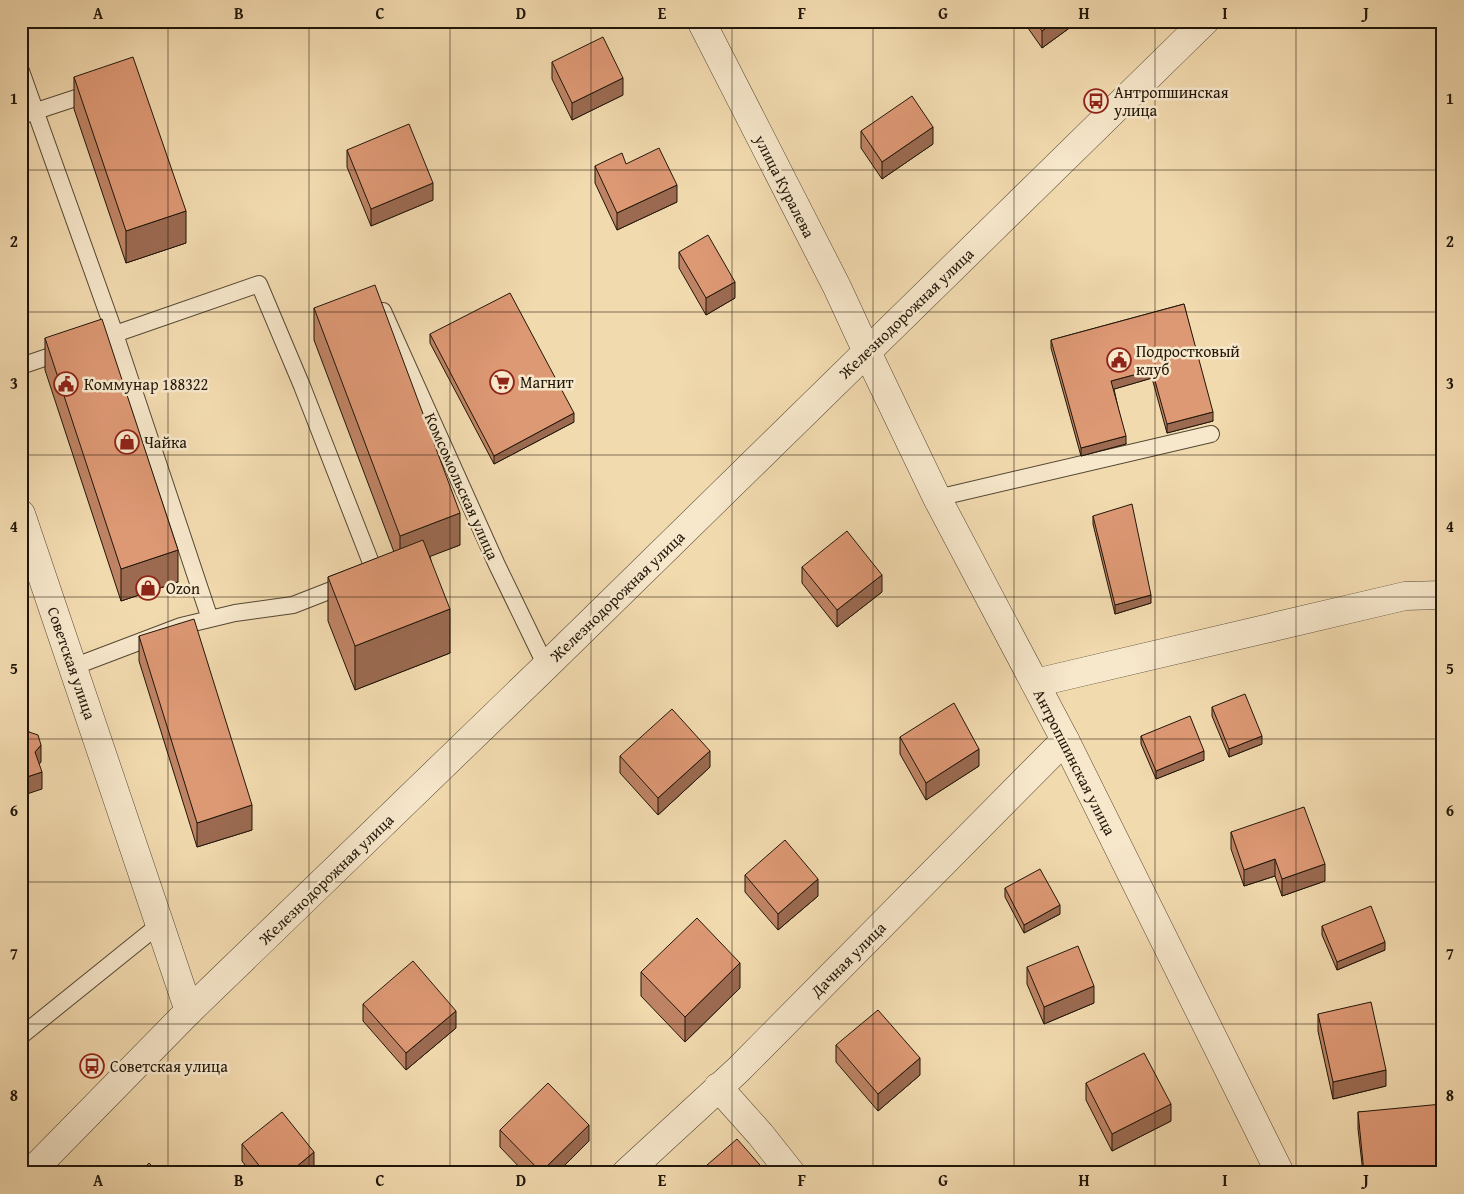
<svg xmlns="http://www.w3.org/2000/svg" width="1464" height="1194" font-family="'Gentium Book Plus',serif">
<style>
.lines{fill:none;stroke-linecap:round;stroke-linejoin:round}
.service-casing{stroke:#544732;stroke-width:18}
.minor-casing{stroke:#544732;stroke-width:29}
.tertiary-casing{stroke:#544732;stroke-width:29}
.service{stroke:#f7e7cb;stroke-width:16}
.minor{stroke:#f7e7cb;stroke-width:28}
.tertiary{stroke:#f7e7cb;stroke-width:28}
.wall{fill:#be8364;stroke:#201609}
.shaded-wall{fill:#9b6a51;stroke:#201609}
.building{fill:#dd9874;stroke:#201609}
.grid{fill:none;stroke:#201609;stroke-width:1;stroke-opacity:0.55}
.labels{text-anchor:middle;stroke-width:5;stroke-linejoin:round;paint-order:stroke}
.poi-label{font-size:16px;fill:#201609;stroke:#f7e7cb;text-anchor:start}
.street-label{font-size:16px;fill:#201609;stroke:#f7e7cb}
.neatline{fill:none;stroke:#201609;stroke-width:2}
.grid-label{font-size:16px;text-anchor:middle;font-weight:bold;fill:#201609}
</style>
<rect width="100%" height="100%" fill="#f2daaf"/>
<filter id="stains"><feTurbulence type="fractalNoise" baseFrequency=".004" numOctaves="4"/><feColorMatrix values="0 0 0 0 .2 0 0 0 0 .09 0 0 0 0 .02 0 0 0 .5 -.17"/></filter>
<radialGradient id="worn" r=".72"><stop offset=".6" stop-color="#630" stop-opacity="0"/><stop offset="1" stop-color="#630" stop-opacity=".3"/></radialGradient>
<g class="lines">
<!-- service casing -->
<g class="service-casing">
<path id="service" d="M21,71L115,334L259,284L302,386L375,573L293,605L235,613L181,626L73,667
M21,116L94,92
M383,311L497,565L546,666
M105,338L115,334L210,619
M21,366L65,351
M937,498L1211,434
M21,1036L160,924"/>
</g>
<!-- minor casing -->
<g class="minor-casing">
<path id="minor" d="M701,21L837,287L867,352
M21,514L189,1011
M1035,683L1405,596L1443,595
M718,1087L760,1134L791,1173
M626,1173L738,1070L1065,740"/>
</g>
<!-- tertiary casing -->
<g class="tertiary-casing">
<path id="tertiary" d="M867,352L937,498L1065,740L1280,1173
M30,1173L189,1011L546,666L1205,21"/>
</g>
<!-- service -->
<use href="#service" class="service"/>
<!-- minor -->
<use href="#minor" class="minor"/>
<!-- tertiary -->
<use href="#tertiary" class="tertiary"/>
</g>
<!-- wall -->
<path class="wall" d="M1023,21H1079L1042,48Z
M552,62L623,95L572,120L552,79Z
M74,77L186,243L126,263L74,109Z
M861,131L933,144L882,179L861,148Z
M347,150L433,200L371,226L347,167Z
M595,166L677,202L617,230L595,183Z
M679,252L735,298L706,315L679,268Z
M1184,304L1213,421L1167,433L1152,378L1114,389L1126,444L1081,456L1051,348V340Z
M314,308L460,545L430,556L450,653L355,690L328,621V577L394,552L314,340Z
M430,334L574,422L494,464L430,343Z
M45,338L178,582L121,601L45,370Z
M1093,516L1151,603L1115,614L1093,524Z
M802,567L882,592L837,627L802,583Z
M139,636L252,830L197,847L139,661Z
M1212,707L1262,744L1229,757L1212,716Z
M1141,736L1204,760L1156,779L1141,744Z
M900,737L979,766L926,800L900,754Z
M620,756L710,767L658,815L620,773Z
M1231,832L1325,881L1282,896L1275,876L1244,886L1231,849Z
M745,875L818,896L778,930L745,892Z
M1005,888L1060,914L1024,933L1005,897Z
M1322,926L1385,950L1337,970L1322,935Z
M1027,967L1094,1003L1044,1024L1027,984Z
M641,972L740,988L685,1042L641,996Z
M363,1004L456,1028L406,1070L363,1021Z
M1318,1014L1386,1086L1333,1099L1318,1031Z
M836,1045L920,1075L878,1111L836,1062Z
M1086,1083L1171,1121L1112,1151L1086,1100Z
M1358,1112H1443V1173H1363L1358,1129Z
M500,1130L589,1141L557,1173H525L500,1147Z
M242,1144L314,1169L310,1173H251L242,1161Z
M707,1165L767,1173H707Z"/>
<!-- shaded-wall -->
<path class="shaded-wall" d="M1056,21H1079L1042,48V31Z
M623,78V95L572,120V103Z
M933,127V144L882,179V162Z
M433,183V200L371,226V209Z
M677,185V202L617,230V213Z
M186,211V243L126,263V231Z
M735,282V298L706,315V298Z
M1152,370V378L1111,390V381Z
M1213,412V421L1167,433V424Z
M574,413V422L494,464V456Z
M1126,436V444L1081,456V448Z
M460,513V545L400,568V536Z
M178,550V582L121,601V569Z
M882,575V592L837,627V610Z
M1151,595V603L1115,614V605Z
M450,609V653L355,690V646Z
M1262,736V744L1229,757V749Z
M41,745V762L35,769V752Z
M979,749V766L926,800V783Z
M710,751V767L658,815V798Z
M1204,751V760L1156,779V771Z
M42,772V789L21,796V779Z
M252,805V830L197,847V823Z
M1275,859V876L1244,886V870Z
M1325,864V881L1282,896V879Z
M818,879V896L778,930V914Z
M1060,905V914L1024,933V925Z
M1385,942V950L1337,970V962Z
M740,963V988L685,1042V1017Z
M1094,986V1003L1044,1024V1007Z
M456,1011V1028L406,1070V1053Z
M920,1058V1075L878,1111V1094Z
M1386,1070V1086L1333,1099V1082Z
M1171,1104V1121L1112,1151V1134Z
M589,1125V1141L557,1173H541V1172Z
M314,1152V1169L310,1173H289Z"/>
<!-- building -->
<path class="building" d="M1035,21H1056L1042,31Z
M603,37L623,78L572,103L552,62Z
M133,57L186,211L126,231L74,77Z
M912,96L933,127L882,162L861,131Z
M409,124L433,183L371,209L347,150Z
M659,148L677,185L617,213L595,166L622,153L626,164Z
M708,235L735,282L706,298L679,252Z
M375,285L460,513L400,536L314,308Z
M510,293L574,413L494,456L430,334Z
M1184,304L1213,412L1167,424L1152,370L1111,381L1126,436L1081,448L1051,340Z
M102,319L178,550L121,569L45,338Z
M1132,504L1151,595L1115,605L1093,516Z
M847,531L882,575L837,610L802,567Z
M423,540L450,609L355,646L328,577Z
M194,619L252,805L197,823L139,636Z
M1245,694L1262,736L1229,749L1212,707Z
M954,703L979,749L926,783L900,737Z
M672,709L710,751L658,798L620,756Z
M21,710L29,732L38,735L41,745L35,752L42,772L21,779Z
M1190,716L1204,751L1156,771L1141,736Z
M1304,807L1325,864L1282,879L1275,859L1244,870L1231,832Z
M785,840L818,879L778,914L745,875Z
M1040,869L1060,905L1024,925L1005,888Z
M1371,906L1385,942L1337,962L1322,926Z
M697,918L740,963L685,1017L641,972Z
M1078,946L1094,986L1044,1007L1027,967Z
M413,961L456,1011L406,1053L363,1004Z
M1371,1002L1386,1070L1333,1082L1318,1014Z
M878,1010L920,1058L878,1094L836,1045Z
M1144,1053L1171,1104L1112,1134L1086,1083Z
M548,1083L589,1125L541,1172L500,1130Z
M1442,1104L1443,1112V1167L1383,1173H1364L1358,1112Z
M282,1112L314,1152L289,1173H265L242,1144Z
M737,1139L767,1173H713L707,1165Z
M149,1163L159,1173H139Z"/>
<!-- grid -->
<path class="grid" d="M168,21V1173M309,21V1173M450,21V1173M591,21V1173M732,21V1173M873,21V1173M1014,21V1173M1155,21V1173M1296,21V1173M21,170H1443M21,312H1443M21,455H1443M21,597H1443M21,739H1443M21,882H1443M21,1024H1443"/>
<!-- icons -->
<defs>
<g id="bus-ring" transform="scale(1.25)"><circle r="9.5" fill="#f7e7cb" stroke="#8f2418" stroke-width="1.5"/><path d="M-5-6H5V4H4V6H2V4H-2V6H-4V4H-5ZM-3.5-4V0h7V-4ZM-3.5 1.2v1.5H-2V1.2ZM2 1.2v1.5H3.5V1.2Z" fill="#8f2418"/></g>
<g id="civic-ring" transform="scale(1.25)"><circle r="9.5" fill="#f7e7cb" stroke="#8f2418" stroke-width="1.5"/><path d="M-.6-6.5H3V-4.5H.6V-3L4-1V1h2V6H-6V1h2V-1L-.6-3ZM-1.2 2.5V6h2.4V2.5Z" fill="#8f2418"/></g>
<g id="supermarket-ring" transform="scale(1.25)"><circle r="9.5" fill="#f7e7cb" stroke="#8f2418" stroke-width="1.5"/><path d="M-6-5.5h2.5l.6 2H6L4.5 2H-2.5L-4.4-4H-6ZM-1.5 3.2a1.3 1.3 0 1 0 .1 0ZM3 3.2a1.3 1.3 0 1 0 .1 0Z" fill="#8f2418"/></g>
<g id="shop-ring" transform="scale(1.25)"><circle r="9.5" fill="#f7e7cb" stroke="#8f2418" stroke-width="1.5"/><path d="M-5-2.5h2.3a2.7 3.5 0 0 1 5.4 0H5L5.5 6h-11ZM-1.5-2.5h3a1.5 2.3 0 0 0-3 0Z" fill="#8f2418"/></g>
</defs>
<g fill-rule="evenodd">
<use href="#bus-ring" x="1096" y="101"/>
<use href="#civic-ring" x="1119" y="360"/>
<use href="#supermarket-ring" x="502" y="382"/>
<use href="#civic-ring" x="66" y="384"/>
<use href="#shop-ring" x="127" y="442"/>
<use href="#shop-ring" x="148" y="588"/>
<use href="#bus-ring" x="92" y="1066"/>
</g>
<g class="labels">
<!-- poi labels -->
<g class="poi-label">
<text x="1114" y="98">Антропшинская<tspan x="1114" dy="18">улица</tspan></text>
<text x="1136" y="357">Подростковый<tspan x="1136" dy="18">клуб</tspan></text>
<text x="520" y="388">Магнит</text>
<text x="84" y="390">Коммунар 188322</text>
<text x="144" y="448">Чайка</text>
<text x="166" y="594">Ozon</text>
<text x="110" y="1072">Советская улица</text>
</g>
<!-- street labels -->
<g class="street-label">
<text transform="translate(785 186) rotate(63)" y="6">улица Куралева</text>
<text transform="translate(906 313) rotate(-44)" y="6">Железнодорожная улица</text>
<text transform="translate(462 486) rotate(66)" y="6">Комсомольская улица</text>
<text transform="translate(617 596) rotate(-44)" y="6">Железнодорожная улица</text>
<text transform="translate(72 663) rotate(71)" y="6">Советская улица</text>
<text transform="translate(1075 762) rotate(63)" y="6">Антропшинская улица</text>
<text transform="translate(326 879) rotate(-44)" y="6">Железнодорожная улица</text>
<text transform="translate(848 959) rotate(-45)" y="6">Дачная улица</text>
</g>
</g>
<!-- margin -->
<rect width="1464" height="1194" fill="none" stroke="#f2daaf" stroke-width="55"/>
<rect x="28" y="28" width="1408" height="1138" class="neatline"/>
<g class="grid-label">
<text x="98" y="19">A</text>
<text x="239" y="19">B</text>
<text x="380" y="19">C</text>
<text x="521" y="19">D</text>
<text x="662" y="19">E</text>
<text x="802" y="19">F</text>
<text x="943" y="19">G</text>
<text x="1084" y="19">H</text>
<text x="1225" y="19">I</text>
<text x="1366" y="19">J</text>
<text x="14" y="104">1</text>
<text x="1450" y="104">1</text>
<text x="14" y="247">2</text>
<text x="1450" y="247">2</text>
<text x="14" y="389">3</text>
<text x="1450" y="389">3</text>
<text x="14" y="532">4</text>
<text x="1450" y="532">4</text>
<text x="14" y="674">5</text>
<text x="1450" y="674">5</text>
<text x="14" y="816">6</text>
<text x="1450" y="816">6</text>
<text x="14" y="959">7</text>
<text x="1450" y="959">7</text>
<text x="14" y="1101">8</text>
<text x="1450" y="1101">8</text>
<text x="98" y="1186">A</text>
<text x="239" y="1186">B</text>
<text x="380" y="1186">C</text>
<text x="521" y="1186">D</text>
<text x="662" y="1186">E</text>
<text x="802" y="1186">F</text>
<text x="943" y="1186">G</text>
<text x="1084" y="1186">H</text>
<text x="1225" y="1186">I</text>
<text x="1366" y="1186">J</text>
</g>
<rect width="100%" height="100%" filter="url(#stains)"/>
<rect width="100%" height="100%" fill="url(#worn)"/>
</svg>
